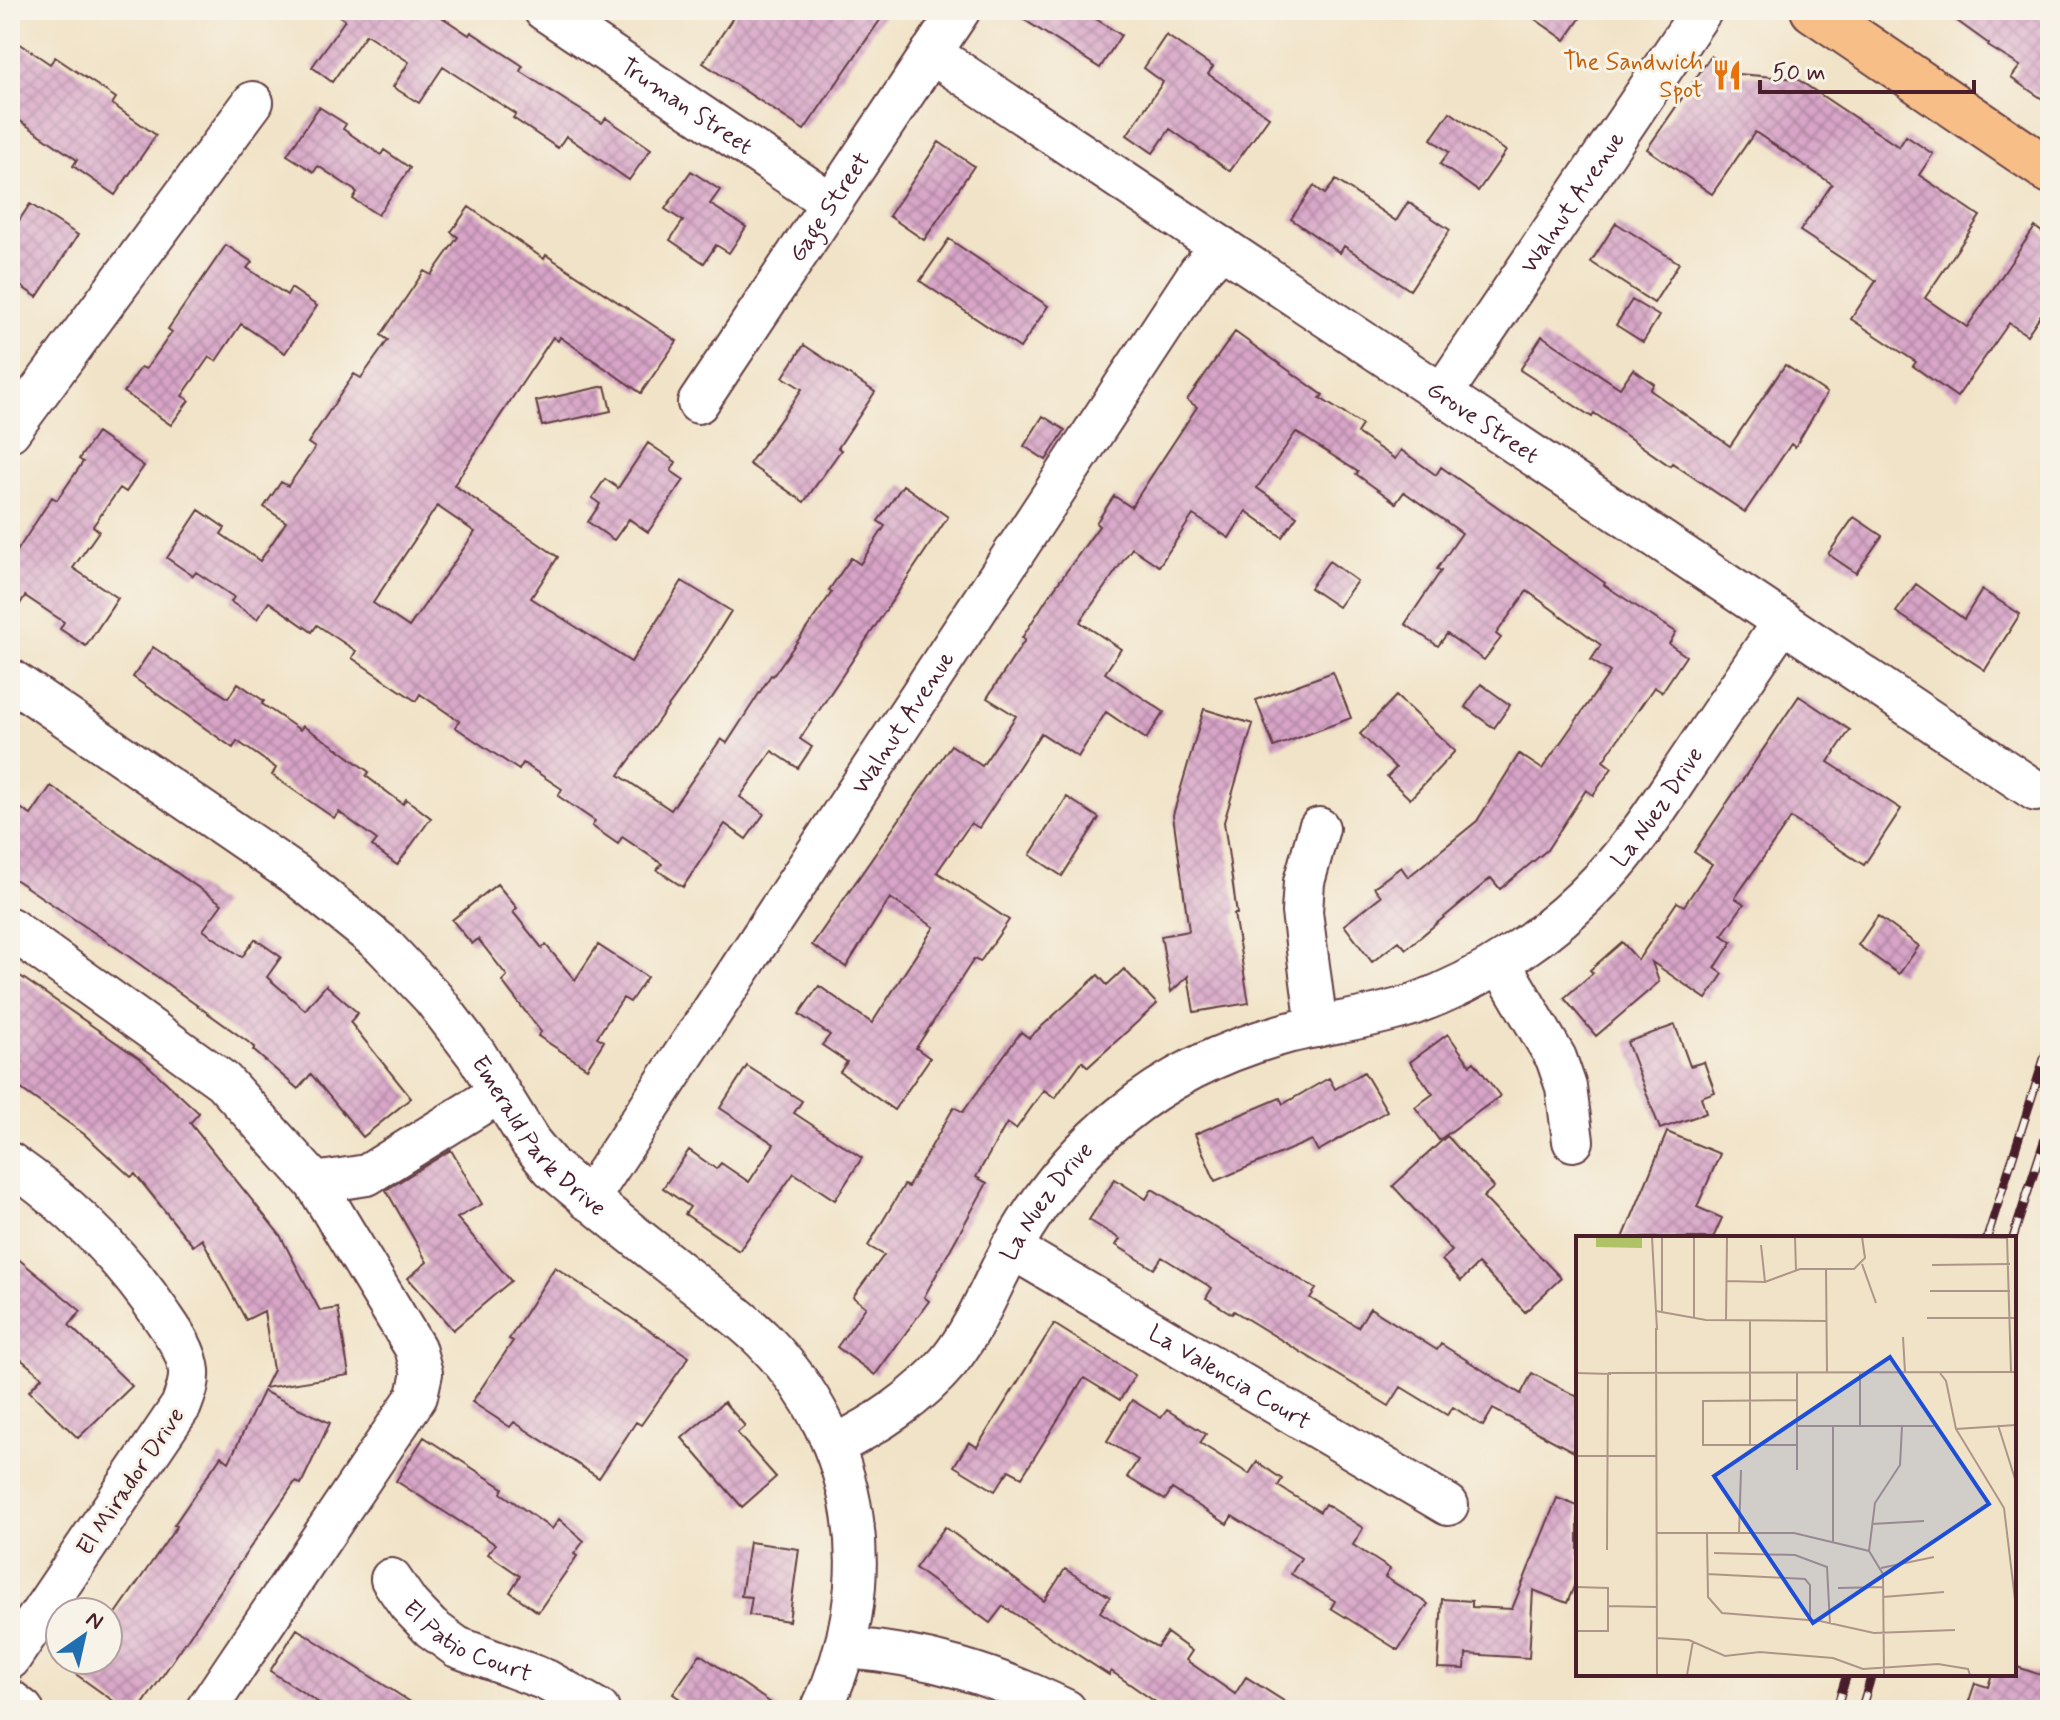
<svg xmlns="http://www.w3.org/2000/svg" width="2060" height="1720" font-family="Mynerve,sans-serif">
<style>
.building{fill:url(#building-cross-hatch);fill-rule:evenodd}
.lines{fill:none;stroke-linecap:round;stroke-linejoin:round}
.minor-casing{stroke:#633c42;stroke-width:44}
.major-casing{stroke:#633c42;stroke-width:48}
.minor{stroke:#fff;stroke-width:40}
.major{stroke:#f7be88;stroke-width:44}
.rail-casing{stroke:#4a1f2b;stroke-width:9}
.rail{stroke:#f7f3e8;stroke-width:6;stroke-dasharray:18;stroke-linecap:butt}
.labels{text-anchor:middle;stroke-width:6;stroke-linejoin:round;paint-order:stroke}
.food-label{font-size:24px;fill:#c56008;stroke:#f7f3e8;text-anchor:end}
.street-label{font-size:24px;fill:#4a1f2b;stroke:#f7f3e8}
.inset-road{fill:none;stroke:#ae9589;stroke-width:2}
.view{fill:#1d4ed8;fill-opacity:0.15;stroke:#1d4ed8;stroke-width:4}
.inset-edge{fill:none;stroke:#4a1f2b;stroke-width:4}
</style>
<defs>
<pattern id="building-cross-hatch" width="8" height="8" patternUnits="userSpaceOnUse" patternTransform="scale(2)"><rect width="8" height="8" fill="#d8a5c8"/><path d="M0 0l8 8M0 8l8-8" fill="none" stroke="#b186a3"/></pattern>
</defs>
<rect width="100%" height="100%" fill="#f7f3e8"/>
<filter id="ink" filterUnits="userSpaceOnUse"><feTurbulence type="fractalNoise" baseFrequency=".0125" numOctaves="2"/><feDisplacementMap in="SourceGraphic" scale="16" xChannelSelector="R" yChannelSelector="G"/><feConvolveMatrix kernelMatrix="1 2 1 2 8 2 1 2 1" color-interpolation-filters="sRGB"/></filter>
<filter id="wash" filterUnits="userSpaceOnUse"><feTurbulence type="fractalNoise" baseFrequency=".006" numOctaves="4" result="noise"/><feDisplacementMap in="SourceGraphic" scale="32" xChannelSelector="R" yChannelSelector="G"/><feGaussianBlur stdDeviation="1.8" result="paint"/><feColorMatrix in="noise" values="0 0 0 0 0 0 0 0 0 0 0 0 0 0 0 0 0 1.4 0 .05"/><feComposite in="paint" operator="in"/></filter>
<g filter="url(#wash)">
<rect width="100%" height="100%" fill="#f1e3c7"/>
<g id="blocks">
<!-- building -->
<path class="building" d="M330,10H431L469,35L471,32L523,66L520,71L568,102L602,123L606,118L651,149L629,180L566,136L558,148L513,118L516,114L443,67L419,103L393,87L409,62L366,34L332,82L312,67L345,20Z
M738,10H887L804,130L703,63Z
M1009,10H1082L1121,35L1100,68Z
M1522,10H1586L1565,40Z
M1942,10H2050V104L2011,78L2020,66L1988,46L1989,44Z
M1166,35L1213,67L1208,74L1269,117L1230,171L1170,129L1153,153L1127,135L1163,82L1144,68Z
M10,37L50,64L55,57L116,98L112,104L156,135L115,195L73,166L77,160L10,114Z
M1711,56L1738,74L1797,79L1899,147L1906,136L1933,154L1919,175L1980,216L1925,298L1967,327L2035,227L2050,238V301L2027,335L2009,323L1957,397L1913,366L1916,362L1851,319L1876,281L1800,231L1832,184L1755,132L1712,194L1647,149Z
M319,107L346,124L343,129L381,155L384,150L410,168L378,215L353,199L357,192L318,166L314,172L287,155Z
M1450,112L1506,151L1478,191L1440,164L1449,152L1431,139Z
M939,142L974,166L924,240L889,216Z
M691,171L720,190L710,204L746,227L729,253L716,245L704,263L670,240L683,221L665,209Z
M1336,180L1396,221L1408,202L1450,230L1410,290L1344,246L1340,253L1291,219L1314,186L1325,194Z
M30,204L78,235L37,297L10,279V234Z
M469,207L544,259L546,255L677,341L641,393L560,337L558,341L553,337L454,485L558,557L531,598L631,662L682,581L731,611L691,675L619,775L671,810L721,739L727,743L771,675L773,676L832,592L829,590L851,558L860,564L885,526L878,521L903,485L948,517L800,739L812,747L798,768L772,751L740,797L764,814L746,839L725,824L683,887L657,870L662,864L622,837L618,844L592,826L595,821L558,796L562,789L523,763L519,770L480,744L455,727L459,721L420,694L416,701L377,675L352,658L356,651L317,625L312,632L269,602L257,619L231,602L234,597L196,572L193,576L167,558L199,510L225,528L221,534L260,561L286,522L264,507L281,482L288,486L315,448L308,443L354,374L361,378L388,340L381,335L424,271L431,275L458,237L451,232ZM437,506L475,532L409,627L373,603Z
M1616,223L1679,263L1654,303L1591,262Z
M949,239L1048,306L1020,348L920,281Z
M226,245L252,262L247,268L287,295L291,288L317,306L285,353L241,324L216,361L209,357L182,396L189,400L171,425L124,392L141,367L146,369L172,332L168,329Z
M1632,300L1659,316L1643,342L1616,325Z
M1235,332L1323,395L1320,398L1362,425L1357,433L1395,459L1401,450L1436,475L1441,467L1605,583L1604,585L1676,632L1669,644L1686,656L1662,692L1654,687L1603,761L1612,768L1593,795L1586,790L1547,850L1500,889L1491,878L1406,949L1399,941L1372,962L1344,925L1381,896L1374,887L1401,867L1408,877L1477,821L1519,754L1542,769L1610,672L1591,660L1601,645L1527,591L1496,634L1501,638L1484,660L1447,634L1438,646L1405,624L1441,571L1437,569L1462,533L1404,492L1396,503L1356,474L1358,472L1296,432L1257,488L1297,516L1282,537L1246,511L1229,538L1193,515L1159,566L1132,548L1080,622L1121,649L1105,673L1164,712L1146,739L1106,712L1078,757L1041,733L979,828L971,823L937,872L1009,920L980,962L974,959L916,1048L930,1058L894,1110L840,1072L847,1062L822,1045L830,1035L799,1014L819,986L872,1023L934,927L890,898L846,967L812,945L951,745L982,766L1016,716L987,698L1025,640L1022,638L1046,600L1099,526L1096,523L1114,496L1131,507L1197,407L1187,400Z
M1542,336L1620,388L1633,369L1654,384L1650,390L1730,446L1785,365L1827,393L1795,447L1791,444L1745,512L1672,463L1670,466L1594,413L1592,417L1520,370Z
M804,345L875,392L838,448L841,450L804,502L749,464L802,389L783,377Z
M605,386L611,411L542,426L536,401Z
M1043,416L1065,430L1046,460L1024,446Z
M97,433L144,466L126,492L120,488L93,526L99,531L73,568L118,598L86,646L60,629L64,622L25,596L10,620V562L52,497L57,500L83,462L79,459Z
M648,443L676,462L671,471L684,480L648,532L629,519L614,540L588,522L600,504L592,498L605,479L618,488Z
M1854,517L1882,536L1856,573L1828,554Z
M1329,561L1357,581L1338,607L1310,588Z
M1916,584L1964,619L1982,590L2020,614L1985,670L1896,612Z
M153,647L228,698L238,683L264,701L262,704L300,730L303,726L334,746L369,772L366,776L403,804L406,799L431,818L397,865L372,846L377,840L339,812L334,818L272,775L276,768L237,741L233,748L133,677Z
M1333,672L1351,718L1274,747L1256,700Z
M1481,684L1510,705L1494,728L1465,707Z
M1396,696L1455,751L1410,799L1387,777L1396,768L1360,734Z
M1799,696L1850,730L1828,762L1901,809L1864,865L1791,818L1735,898L1744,904L1722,935L1732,942L1715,968L1723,974L1706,999L1652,962L1659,982L1596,1036L1564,998L1593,973L1590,970L1622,942L1638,960L1677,902L1684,906L1712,864L1694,852Z
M1204,709L1253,724L1224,822L1237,914H1234L1249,1003L1194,1012L1188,976L1171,992L1161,936L1189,931L1173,815Z
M51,786L222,904L203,930L242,957L255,939L281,957L267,977L305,1010L326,985L358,1013L350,1022L411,1098L363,1137L311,1074L298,1089L253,1050L255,1047L117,948L10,876V801L31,815Z
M1067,797L1099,818L1062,876L1030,855Z
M497,884L517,908L513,912L542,948L546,945L575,980L598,945L647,977L630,1002L623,998L597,1037L604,1041L587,1068L538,1036L541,1032L502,981L507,976L478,939L472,944L452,920Z
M1878,916L1919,946L1899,974L1858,945Z
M10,969L143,1061L199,1113L190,1123L280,1235L320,1311L338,1308L349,1375L264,1388L273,1370L264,1311L246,1320L202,1239L193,1246L135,1174L131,1177L84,1134L10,1081Z
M1124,969L1157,1004L1088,1067L1082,1061L1055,1098L1044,1090L1016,1129L1007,1123L976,1177L987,1183L924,1297L929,1301L875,1375L837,1347L866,1307L853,1297L884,1255L868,1246L904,1185L908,1187L954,1107L963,1112L1021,1032L1029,1038L1098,975L1107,985Z
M1675,1025L1690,1066L1704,1062L1715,1092L1701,1097L1706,1113L1660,1129L1627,1042Z
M1448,1034L1470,1065L1474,1062L1500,1096L1439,1140L1415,1107L1433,1094L1410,1062Z
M747,1066L802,1101L794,1113L862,1158L835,1200L794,1173L739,1251L685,1214L690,1207L663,1188L689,1150L716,1169L721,1163L749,1182L774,1144L720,1108Z
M1364,1072L1387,1111L1318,1151L1312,1140L1215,1181L1195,1134L1280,1098L1283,1104L1329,1078L1335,1089Z
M1667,1132L1720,1154L1697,1207L1722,1218L1713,1238H1623Z
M1447,1136L1494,1187L1483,1197L1561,1278L1525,1312L1478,1264L1461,1281L1442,1260L1452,1251L1393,1186Z
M451,1150L482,1204L457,1218L511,1281L453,1330L408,1278L427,1262L386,1190Z
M1115,1179L1146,1199L1152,1189L1316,1289L1310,1298L1358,1327L1370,1308L1437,1350L1441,1344L1521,1394L1532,1373L1578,1397V1454L1493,1409L1483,1426L1453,1407L1447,1415L1401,1387L1389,1406L1234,1311L1232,1314L1206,1298L1212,1288L1162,1257L1154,1269L1116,1245L1120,1239L1089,1220Z
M10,1252L81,1311L69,1325L132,1386L78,1438L29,1391L42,1377L10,1350Z
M555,1267L689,1357L641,1425L636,1422L599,1478L514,1422L510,1427L472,1402L513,1341L509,1339Z
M1054,1324L1135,1375L1120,1400L1084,1378L1022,1477L1009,1470L995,1491L954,1466L969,1442L977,1447Z
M263,1391L330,1423L301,1484L295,1482L139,1710H126L56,1660H108V1625L177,1526L174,1525L221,1456L229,1462Z
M1132,1400L1161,1418L1167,1410L1206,1434L1200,1443L1249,1474L1257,1462L1282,1479L1278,1486L1320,1512L1325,1504L1363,1528L1353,1545L1390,1569L1385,1577L1428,1604L1398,1650L1331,1608L1335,1601L1291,1574L1301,1558L1232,1516L1227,1524L1172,1489L1165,1500L1127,1477L1138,1460L1107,1441Z
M724,1402L745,1426L737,1433L776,1477L742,1507L682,1438Z
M424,1437L503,1488L501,1493L552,1529L559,1519L584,1541L574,1554L577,1556L538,1612L510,1592L520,1576L488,1554L495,1544L396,1481Z
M1557,1498L1578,1506V1577L1567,1603L1533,1590L1529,1658L1466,1654L1465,1669L1438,1668L1442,1599L1472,1601V1607L1512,1609Z
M945,1527L1044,1601L1065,1569L1110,1597L1100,1612L1146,1641L1157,1647L1167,1633L1192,1651L1186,1660L1235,1694L1246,1677L1298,1710H1167L1111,1671L1109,1675L1003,1606L990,1623L915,1568Z
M749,1542L799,1549L789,1621L749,1615L752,1597L741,1596Z
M297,1629L423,1710H330L270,1671Z
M700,1654L781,1710H697L673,1694Z
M2014,1666L2050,1678V1710H1966L1975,1683L1988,1687L1992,1674H2014Z"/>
</g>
</g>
<g filter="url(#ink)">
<use href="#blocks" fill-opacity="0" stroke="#633c42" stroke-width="2"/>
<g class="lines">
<!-- minor casing -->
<g class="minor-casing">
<g id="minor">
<path id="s1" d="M544,10L830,202"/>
<path id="s2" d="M931,53L2036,791"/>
<path id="s3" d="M1442,394L1702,10"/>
<path id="s4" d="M698,403L960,10"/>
<path d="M10,431L253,102"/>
<path id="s5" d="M10,679L296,875L383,945L433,998L476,1054L531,1143L552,1168C596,1206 642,1242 689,1279C714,1299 741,1318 763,1340C863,1441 882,1585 821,1710"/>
<path d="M10,928L223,1081L315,1183L415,1348L422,1373L417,1396L206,1710"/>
<path d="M1500,963L1556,1058L1566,1087L1573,1141"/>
<path d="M1317,1027L1302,912L1304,882L1319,828"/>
<path d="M10,1163C70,1205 121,1255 162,1316C173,1332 187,1351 189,1371C190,1384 185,1395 181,1406L10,1659"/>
<path d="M315,1183L367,1175L499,1093"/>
<path id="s6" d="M588,1200L1199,272L1222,247"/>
<path id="s7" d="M1011,1248L1448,1505"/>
<path id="s8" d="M834,1446C877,1424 917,1399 949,1361C977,1326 991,1285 1013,1246C1041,1196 1076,1152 1121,1116C1168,1077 1225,1050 1284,1034C1326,1023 1370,1019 1412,1005C1484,979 1550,935 1602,879C1633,846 1659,806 1684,768C1717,719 1750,670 1783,621"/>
<path id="s9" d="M391,1579L409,1605L431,1628L457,1647L546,1680L599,1710"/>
<path d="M846,1648C925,1654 995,1675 1066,1710"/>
<path d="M10,1700L23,1710"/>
</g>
</g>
<!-- major casing -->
<g class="major-casing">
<path id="major" d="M1813,10L2050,171"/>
</g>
<!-- minor -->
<use href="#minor" class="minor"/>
<!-- major -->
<use href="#major" class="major"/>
<!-- rail casing -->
<g class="rail-casing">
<path id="rail" d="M1987,1238L2050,1040
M2013,1238L2050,1123
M1836,1710L1847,1674
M1861,1710L1872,1674"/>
</g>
<!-- rail -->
<use href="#rail" class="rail"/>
</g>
</g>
<!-- icons -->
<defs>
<g id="restaurant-bare" transform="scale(2.4)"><path d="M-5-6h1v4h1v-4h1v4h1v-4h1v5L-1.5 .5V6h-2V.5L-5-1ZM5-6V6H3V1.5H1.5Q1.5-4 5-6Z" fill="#e8710a" stroke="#f7f3e8" stroke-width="2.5" paint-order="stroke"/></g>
</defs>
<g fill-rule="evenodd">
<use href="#restaurant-bare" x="1727" y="75"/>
</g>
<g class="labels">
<!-- food labels -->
<g class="food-label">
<text x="1703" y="69">The Sandwich<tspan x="1703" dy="28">Spot</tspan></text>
</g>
<!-- street labels -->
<g class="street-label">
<text dy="8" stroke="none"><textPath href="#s1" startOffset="172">Truman Street</textPath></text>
<text dy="8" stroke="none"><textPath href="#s3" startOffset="232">Walnut Avenue</textPath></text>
<text dy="8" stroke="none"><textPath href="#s4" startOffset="236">Gage Street</textPath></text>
<text dy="8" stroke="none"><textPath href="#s2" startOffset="664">Grove Street</textPath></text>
<text dy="8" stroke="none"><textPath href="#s6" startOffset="572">Walnut Avenue</textPath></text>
<text dy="8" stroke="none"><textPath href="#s8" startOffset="1082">La Nuez Drive</textPath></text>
<text dy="8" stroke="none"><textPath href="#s5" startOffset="706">Emerald Park Drive</textPath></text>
<text dy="8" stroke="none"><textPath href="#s8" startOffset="332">La Nuez Drive</textPath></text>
<text dy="8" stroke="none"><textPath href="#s7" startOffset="254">La Valencia Court</textPath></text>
<text transform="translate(130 1481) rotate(-56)" y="8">El Mirador Drive</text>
<text dy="8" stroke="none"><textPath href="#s9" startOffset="102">El Patio Court</textPath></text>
</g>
</g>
<!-- overview -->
<g transform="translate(1576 1236)">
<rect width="440" height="440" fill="#f1e3c7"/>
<path d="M20,1H66V12L20,11Z" fill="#b0c266"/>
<path class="inset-road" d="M76,1L81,94M86,1V75M118,1V82M219,1L220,34M357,1L431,2M431,1L435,136M185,9L189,46M286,28L300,67M356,29L434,28M250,33L251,136M151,45L189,46L224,33H278L289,22L286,1M354,55H434M80,75L130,84L251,85M351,82H440M150,85L151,1M174,85V209M80,92L81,439M327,101L329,136M221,136V234M284,136V190M0,137L35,138M32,137L440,136M364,137L370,145L380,193L428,272L440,372M422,189L440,246M221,190H358M257,190V308M380,193L440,189M221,209H127V165L221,164M0,220H81M296,288L348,285M81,297H218L293,315L307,338L308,439M131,297L132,361L146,377L244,385L298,397L379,394M163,297L165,234M31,314L32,137M293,315L299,267L324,229L326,190M138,317L219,319L251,331L254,388M305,332L358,321M131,338L229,343L234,349V384M0,351L32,352V395H0M262,352L307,351M307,361L368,356M32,370L81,371M81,402L113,404L149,420L184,416L257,422L287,433L362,428L392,433L394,439M111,439L117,405"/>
<path class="view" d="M314,121L413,268L237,387L138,240Z"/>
<rect width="440" height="440" class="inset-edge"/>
</g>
<!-- margin -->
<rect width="2060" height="1720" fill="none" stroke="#f7f3e8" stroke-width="40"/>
<!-- north arrow -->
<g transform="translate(84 1636) rotate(34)"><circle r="38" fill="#f7f3e8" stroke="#b29e9c" stroke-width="2"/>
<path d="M0-6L14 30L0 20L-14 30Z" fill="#1f6fb2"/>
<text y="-12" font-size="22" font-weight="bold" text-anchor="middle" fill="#4a1f2b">N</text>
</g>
<!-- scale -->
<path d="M1760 80v12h214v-12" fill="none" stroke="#4a1f2b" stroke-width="4"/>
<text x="1772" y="80" font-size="24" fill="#4a1f2b" stroke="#f7f3e8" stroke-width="6" paint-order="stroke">50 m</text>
</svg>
